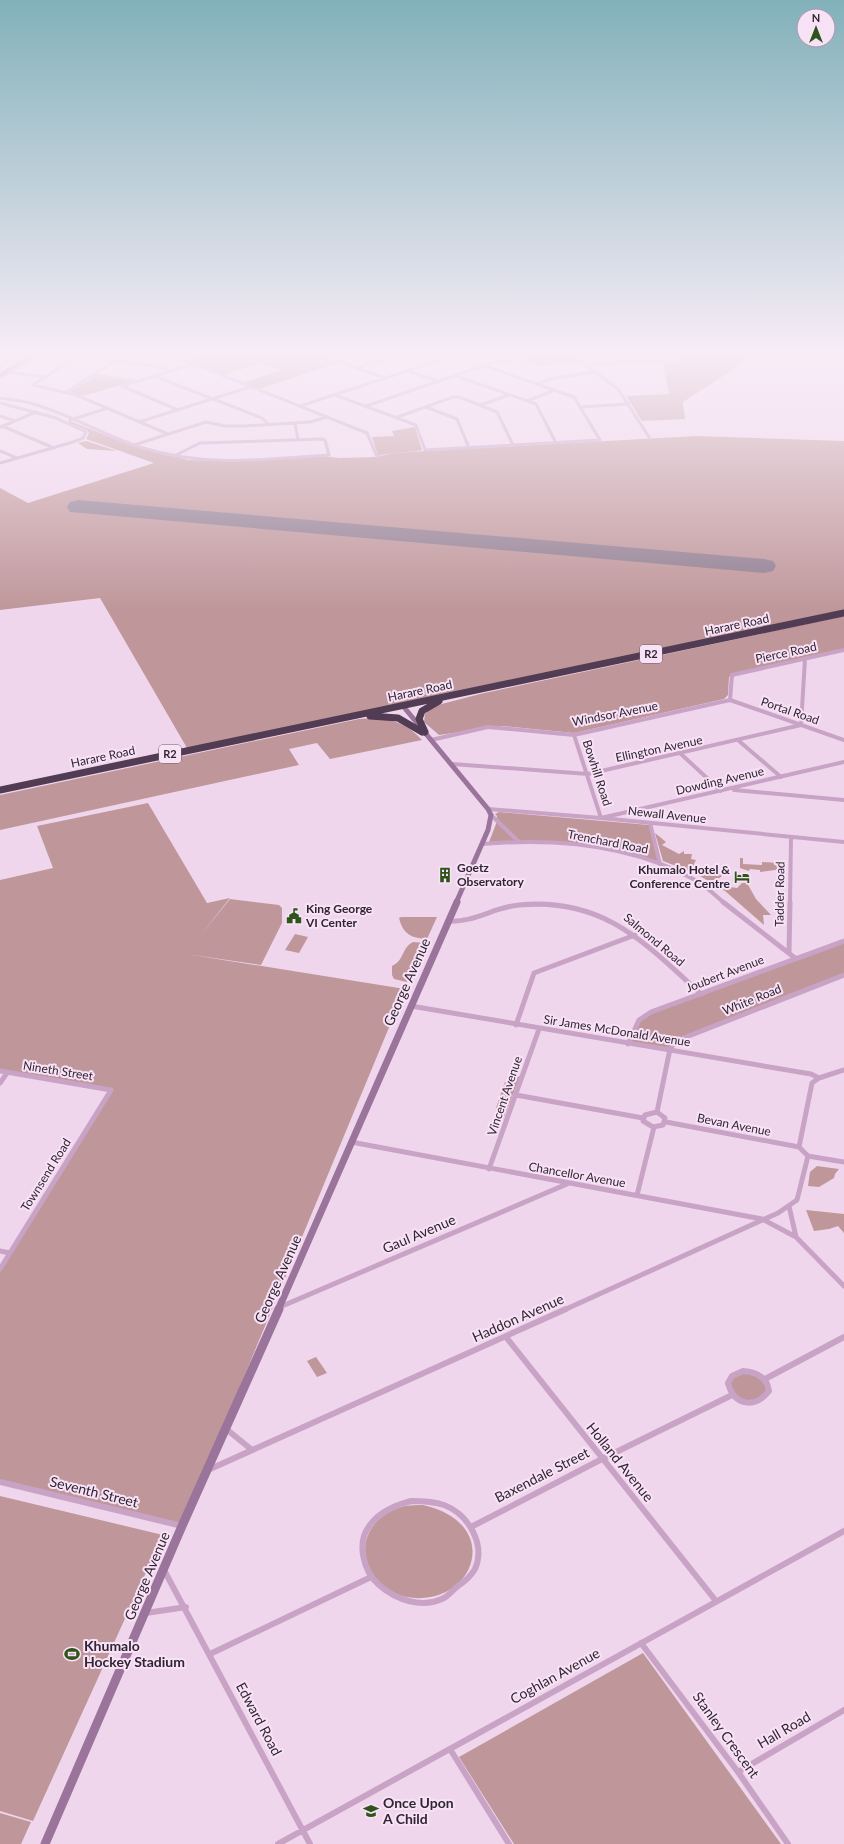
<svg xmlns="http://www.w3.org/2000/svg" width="844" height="1844" font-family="Lato,sans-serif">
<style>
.green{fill:#bf979a}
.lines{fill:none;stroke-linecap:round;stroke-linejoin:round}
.runway{fill:#907e90;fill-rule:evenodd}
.street-far3{stroke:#c8a3c6;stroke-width:3}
.street-far2{stroke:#c8a3c6;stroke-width:4}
.street-far1{stroke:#c8a3c6;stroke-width:5}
.street{stroke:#c8a3c6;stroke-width:6}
.secondary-far3{stroke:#9a749b;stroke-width:4}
.secondary-far2{stroke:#9a749b;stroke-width:5}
.secondary-far1{stroke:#9a749b;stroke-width:7}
.secondary{stroke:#9a749b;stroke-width:9}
.highway{stroke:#513c54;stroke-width:7}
.labels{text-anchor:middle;stroke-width:4;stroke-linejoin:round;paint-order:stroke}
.shield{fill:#f8e2f6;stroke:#6d5e6e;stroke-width:1}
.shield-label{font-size:11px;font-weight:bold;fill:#312533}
.street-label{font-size:12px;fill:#312533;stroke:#f8e2f6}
.poi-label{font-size:12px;font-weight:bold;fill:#312533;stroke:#f8e2f6;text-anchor:start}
.near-street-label{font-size:14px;fill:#312533;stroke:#f8e2f6}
.near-poi-label{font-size:14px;font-weight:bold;fill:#312533;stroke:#f8e2f6;text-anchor:start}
</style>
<rect width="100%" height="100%" fill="#f0d6ed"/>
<!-- green -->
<path class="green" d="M207,352H343L333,356V358L338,363L259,389L242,383L282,370L259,364L222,375L184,359Z
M505,352H566L575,359C551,362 526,368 505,352Z
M681,352H743L752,357L683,402L685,419L642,421L626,396L669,394L663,363H674Z
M96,376L131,382L83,396L70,392Z
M70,421L130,445L188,460L224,461L323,456L339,458L376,457L393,453L426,451L696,436L844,441V611L187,748L100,598L0,610V488L28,503L154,463L86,439L89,433L87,430L69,423L68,422Z
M415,427L422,450C408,453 393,451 378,456L372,437L394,436L392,431Z
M86,441L117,451L87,449L78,443Z
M844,616V649L732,674L729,677L728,695L724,699L574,733L502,726L439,735L424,722L425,714L434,706L480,694Z
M377,718C398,721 408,725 422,740L330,759L317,743L289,749L299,765L0,830V795L359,719Z
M148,803L207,903L230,898L200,936L230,899L279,905L282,908V923L261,965L186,954L405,989L182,1526L0,1483V1271L113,1090L0,1070V880L53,868L37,826Z
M499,812L649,825L659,862L585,845L489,842L496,824L497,816L495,814Z
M655,833L666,842L662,845L679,854L684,851V854H692L691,859L696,860L694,864L701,868L703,872L697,874L663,861Z
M740,858H743V864L762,865V862L781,863L782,869L760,872V870L750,869L749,871L740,868Z
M718,873L722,876L718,879L724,886L737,888L742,883H747L756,899L771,915H763L764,925L725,891L700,876Z
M401,917H437L427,939C411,938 403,934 399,918Z
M295,934L308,937L299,953L285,950Z
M413,942L425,943L407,982L394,979L392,975V966C405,960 401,948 413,942Z
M844,943V974L675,1040L669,1048L631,1043L640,1021L652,1013Z
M520,1076L503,1120L496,1108L505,1082Z
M817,1166L839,1169L835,1174L834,1178L819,1187L808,1186L810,1172Z
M806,1210L844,1214V1233L838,1226L829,1229L814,1231Z
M316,1357L327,1373L317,1377L307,1361Z
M735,1373H756L769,1391L754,1403L732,1395L730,1377Z
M0,1496L163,1535L33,1821L0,1811Z
M423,1505C508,1524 472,1613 402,1596C390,1593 377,1584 371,1573C355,1542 373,1514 405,1506C411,1505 418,1505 423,1505Z
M643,1653L781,1844H514L459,1757Z
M0,1813L31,1822L21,1844H0Z"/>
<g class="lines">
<!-- runway -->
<path class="runway" d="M78,500L764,559L773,561L776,566L773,571L764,573L70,512L67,507L70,502Z"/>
<!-- street-far3 -->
<path class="street-far3" d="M84,352L33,385L76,395L168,434
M164,352L367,433L377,457
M346,352L335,357L343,363L385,378
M445,352L455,355
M568,352L618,389L649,437
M79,356L155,366L170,371
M585,365L635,361L670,362L678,352
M0,366L23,352
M356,368L405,352
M408,371L438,381
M10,372L44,377
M95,375L134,381
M154,376L262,418L269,425
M456,376L536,404L556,443
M0,378L44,352
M536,384L554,378L595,372
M67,392L116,360
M335,395L416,425L425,450L600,440L574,397L485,366
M0,398C10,400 20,400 30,403C68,413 105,436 143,448C208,468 263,459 329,455L325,440L322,439L200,443L174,456
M527,401L555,390
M0,403L56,418L86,432L83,438L73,442L0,463
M480,405L509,395
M300,406L465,352
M366,406L495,362L520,359L540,365L578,360
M426,407L457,419L469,448
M581,407L629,404
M178,410L122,386L194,364
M0,416L15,421
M395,418L453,397H459L497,412L513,445
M70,420L108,408
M139,422L250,387
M295,423L298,440
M2,426L54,448
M1,427L36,412
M134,445L206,422L225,426H244L310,422L327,417
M0,451L17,458"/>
<!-- street-far2 -->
<path class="street-far2" d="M730,700L844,740
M574,735L601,818L844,762
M431,740L488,727L574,735L730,700L732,675L844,650
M739,741L781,777
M681,754L721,791
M452,764L588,774L801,725L805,659
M734,790L844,800
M488,809L601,818L844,842
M491,815L518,841
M650,823L660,864
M482,844C554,838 631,844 695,880C706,886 715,895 724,903
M790,903L791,837"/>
<!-- street-far1 -->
<path class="street-far1" d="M723,902L795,958
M448,921C474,923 494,907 519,905C603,897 644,942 701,994
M789,952L790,902
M411,1006L811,1074L819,1078
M516,1025L534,973L635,935
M628,1044L639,1020L651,1012L844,941
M0,1071L111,1090L0,1269
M0,1083L7,1073
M516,1095L643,1118
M657,1112L670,1049L676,1041L844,975
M657,1112L665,1118L663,1125L653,1127L643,1121L645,1115Z
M666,1122L799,1147
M351,1142L762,1219L796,1237
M808,1156L844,1162
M489,1169L539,1029
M637,1195L654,1127
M789,1206L796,1237L844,1286
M0,1251L10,1253
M280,1307L567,1184
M564,1310L778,1213L797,1200L808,1156L799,1147L812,1083L819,1078L844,1070"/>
<!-- street -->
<path class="street" d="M506,1337L716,1601
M743,1371C757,1372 767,1377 769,1391C755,1409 734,1406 728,1383L732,1376Z
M765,1379L844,1337
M225,1428L252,1450
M208,1470L566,1309
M0,1482L182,1526
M411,1501C422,1501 433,1501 444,1505C468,1514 486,1544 475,1569C471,1576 464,1582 458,1586C453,1590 449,1595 444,1598C422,1609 396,1600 379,1585C363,1571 356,1542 370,1525C380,1511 396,1505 411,1501Z
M471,1527L602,1459L732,1395
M164,1570L310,1844
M146,1613L186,1607
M641,1643L738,1772L788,1844
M210,1654L371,1577
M450,1749L509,1844
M738,1772L844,1710
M278,1844L844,1531"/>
<!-- secondary-far3 -->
<path class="secondary-far3" d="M0,375L38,352"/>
<!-- secondary-far2 -->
<path class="secondary-far2" d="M403,706L488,809L491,815L488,830L456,903"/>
<!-- secondary-far1 -->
<path class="secondary-far1" d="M278,1310L457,902"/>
<!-- secondary -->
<path class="secondary" d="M45,1844L182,1526L279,1309"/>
<!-- highway -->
<path class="highway" d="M370,716L398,718L422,732
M425,732L419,719L422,711L439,701
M0,790L844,613"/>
</g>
<!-- sky -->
<linearGradient id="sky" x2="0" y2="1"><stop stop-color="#82b1ba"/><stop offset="0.58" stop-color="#f8edf7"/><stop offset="1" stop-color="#f8edf7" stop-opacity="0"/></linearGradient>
<rect width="844" height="610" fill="url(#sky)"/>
<!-- icons -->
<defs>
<g id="building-bare" transform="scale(1.2)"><path d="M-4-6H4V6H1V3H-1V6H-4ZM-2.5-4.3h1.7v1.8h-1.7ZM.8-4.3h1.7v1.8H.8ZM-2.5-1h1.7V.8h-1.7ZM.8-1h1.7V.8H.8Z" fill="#2e541b" stroke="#f8e2f6" stroke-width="2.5" paint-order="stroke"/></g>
<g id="hotel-bare" transform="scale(1.2)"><path d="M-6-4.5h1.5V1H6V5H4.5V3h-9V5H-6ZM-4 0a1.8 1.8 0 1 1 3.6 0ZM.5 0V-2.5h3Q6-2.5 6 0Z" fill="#2e541b" stroke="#f8e2f6" stroke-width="2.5" paint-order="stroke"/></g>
<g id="civic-bare" transform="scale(1.2)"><path d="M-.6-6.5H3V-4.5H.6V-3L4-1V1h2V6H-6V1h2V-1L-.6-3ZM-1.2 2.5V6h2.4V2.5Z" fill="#2e541b" stroke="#f8e2f6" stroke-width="2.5" paint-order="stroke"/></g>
<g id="stadium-bare" transform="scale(1.2)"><path d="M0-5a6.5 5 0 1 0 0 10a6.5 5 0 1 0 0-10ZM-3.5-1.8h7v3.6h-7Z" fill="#2e541b" stroke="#f8e2f6" stroke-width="2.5" paint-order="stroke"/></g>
<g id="school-bare" transform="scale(1.2)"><path d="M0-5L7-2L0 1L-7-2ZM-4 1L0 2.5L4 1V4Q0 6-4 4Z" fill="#2e541b" stroke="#f8e2f6" stroke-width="2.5" paint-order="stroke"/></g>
</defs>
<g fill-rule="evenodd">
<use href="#building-bare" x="445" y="875"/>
<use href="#hotel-bare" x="742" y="877"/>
<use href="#civic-bare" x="294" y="916"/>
<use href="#stadium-bare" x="72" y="1654"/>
<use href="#school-bare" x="371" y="1811"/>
</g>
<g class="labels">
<!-- shield labels -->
<g class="shield">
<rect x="640" y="645" width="22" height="18" rx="3"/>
<rect x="159" y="745" width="22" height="18" rx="3"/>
</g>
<g class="shield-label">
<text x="651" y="658">R2</text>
<text x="170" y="758">R2</text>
</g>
<!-- street labels -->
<g class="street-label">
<text transform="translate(737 625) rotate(-12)" y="4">Harare Road</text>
<text transform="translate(786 653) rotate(-12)" y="4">Pierce Road</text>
<text transform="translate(420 691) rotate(-12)" y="4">Harare Road</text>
<text transform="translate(790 711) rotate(19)" y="4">Portal Road</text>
<text transform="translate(615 714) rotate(-11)" y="4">Windsor Avenue</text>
<text transform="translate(659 749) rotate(-12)" y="4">Ellington Avenue</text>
<text transform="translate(103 757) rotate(-12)" y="4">Harare Road</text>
<text transform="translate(597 773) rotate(72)" y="4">Bowhill Road</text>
<text transform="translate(720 781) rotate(-13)" y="4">Dowding Avenue</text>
<text transform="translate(667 815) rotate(6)" y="4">Newall Avenue</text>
<text transform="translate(608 842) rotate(11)" y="4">Trenchard Road</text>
<text transform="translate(780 894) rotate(-89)" y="4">Tadder Road</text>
<text transform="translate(654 940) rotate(40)" y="4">Salmond Road</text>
<text transform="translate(725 974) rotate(-21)" y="4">Joubert Avenue</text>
<text transform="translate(752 1000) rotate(-22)" y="4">White Road</text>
<text transform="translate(617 1031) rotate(9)" y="4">Sir James McDonald Avenue</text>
<text transform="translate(58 1071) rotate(9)" y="4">Nineth Street</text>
<text transform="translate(505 1096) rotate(-71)" y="4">Vincent Avenue</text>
<text transform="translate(734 1125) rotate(11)" y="4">Bevan Avenue</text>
<text transform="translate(46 1175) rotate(-58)" y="4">Townsend Road</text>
<text transform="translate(577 1175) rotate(10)" y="4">Chancellor Avenue</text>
</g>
<!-- poi labels -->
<g class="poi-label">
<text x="457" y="872">Goetz<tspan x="457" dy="14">Observatory</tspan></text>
<text x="730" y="874" text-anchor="end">Khumalo Hotel &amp;<tspan x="730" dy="14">Conference Centre</tspan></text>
<text x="306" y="913">King George<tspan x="306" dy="14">VI Center</tspan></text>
</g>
<!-- near-street labels -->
<g class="near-street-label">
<text transform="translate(407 982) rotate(-66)" y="5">George Avenue</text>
<text transform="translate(419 1234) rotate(-23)" y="5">Gaul Avenue</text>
<text transform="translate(278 1279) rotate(-66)" y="5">George Avenue</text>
<text transform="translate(518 1318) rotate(-24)" y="5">Haddon Avenue</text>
<text transform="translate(620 1462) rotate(51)" y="5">Holland Avenue</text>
<text transform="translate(542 1475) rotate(-27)" y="5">Baxendale Street</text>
<text transform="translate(94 1492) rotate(14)" y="5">Seventh Street</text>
<text transform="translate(147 1576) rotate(-67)" y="5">George Avenue</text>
<text transform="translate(555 1676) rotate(-29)" y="5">Coghlan Avenue</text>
<text transform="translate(259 1719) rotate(62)" y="5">Edward Road</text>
<text transform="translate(784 1730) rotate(-30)" y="5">Hall Road</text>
<text transform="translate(726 1735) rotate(54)" y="5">Stanley Crescent</text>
</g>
<!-- near-poi labels -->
<g class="near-poi-label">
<text x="84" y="1651">Khumalo<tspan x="84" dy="16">Hockey Stadium</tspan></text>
<text x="383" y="1808">Once Upon<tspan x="383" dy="16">A Child</tspan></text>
</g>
</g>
<!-- north arrow -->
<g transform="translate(816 28)"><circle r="19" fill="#f8e2f6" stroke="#a896a8"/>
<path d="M0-3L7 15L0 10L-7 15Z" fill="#2e541b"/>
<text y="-6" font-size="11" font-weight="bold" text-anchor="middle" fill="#312533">N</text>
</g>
</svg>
